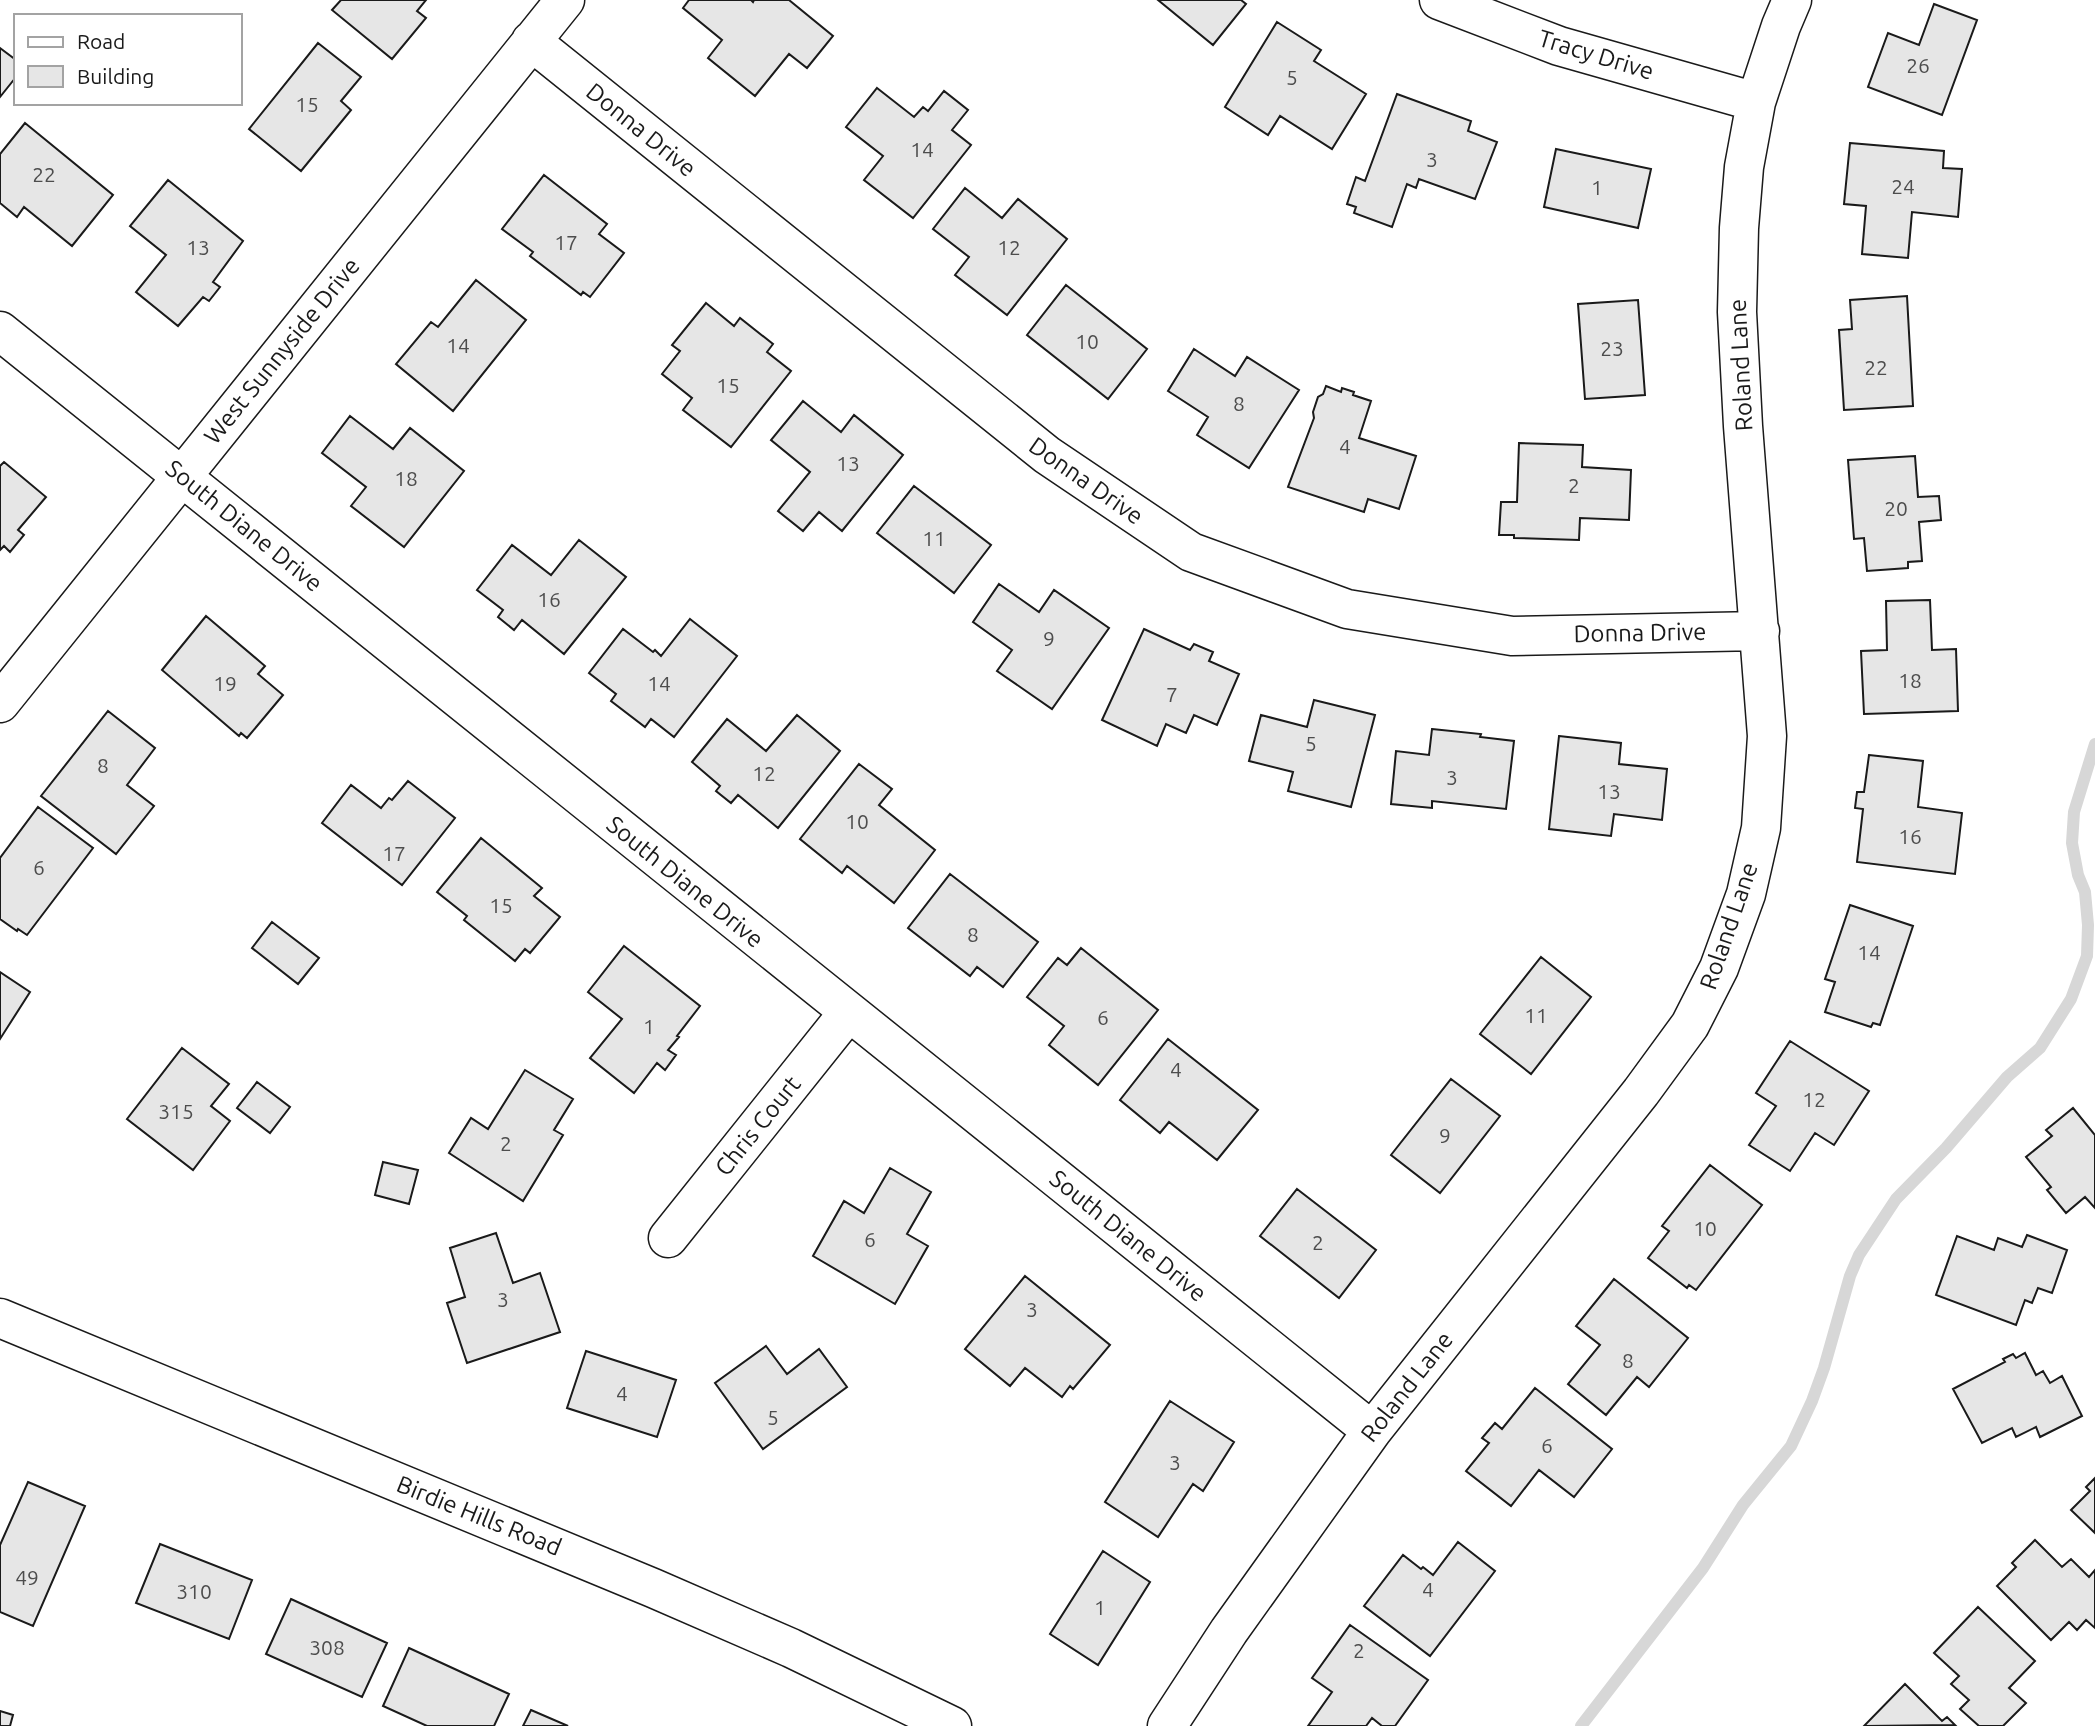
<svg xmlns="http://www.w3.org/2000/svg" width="2095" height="1726" font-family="Ubuntu,sans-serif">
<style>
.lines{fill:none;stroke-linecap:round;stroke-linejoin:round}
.stream{stroke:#d7d7d7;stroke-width:12}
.building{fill:#e6e6e6;stroke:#1a1a1a;stroke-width:2}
.street-casing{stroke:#1a1a1a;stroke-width:41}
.secondary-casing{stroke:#1a1a1a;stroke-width:41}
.street{stroke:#fff;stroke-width:38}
.secondary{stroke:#fff;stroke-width:38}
.labels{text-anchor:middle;stroke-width:5;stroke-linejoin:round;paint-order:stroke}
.number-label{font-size:21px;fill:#4d4d4d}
.street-label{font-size:24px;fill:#1a1a1a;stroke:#fff}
</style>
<rect width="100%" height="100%" fill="#fff"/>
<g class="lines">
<!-- stream -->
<path class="stream" d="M1581,1726L1703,1568L1743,1505L1791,1446L1812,1401L1824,1368L1850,1276L1859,1255L1896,1199L1946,1148L2007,1077L2040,1048L2071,999L2087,956L2088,925L2085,892L2078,875L2072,843L2074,812L2095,744"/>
</g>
<!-- building -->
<path class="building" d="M341,0H426L417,11L426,18L392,59L332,10Z
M689,0H751L753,2L754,0H789L833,36L807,68L789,54L755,96L708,58L722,40L683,8Z
M1158,0H1241L1246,4L1213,45Z
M1934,4L1977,20L1942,115L1868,87L1888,33L1919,45Z
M1277,22L1321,50L1314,61L1366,94L1332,149L1280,116L1268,135L1225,107Z
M318,43L361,77L341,101L351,110L301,171L249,129Z
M0,48L16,60V77L0,97Z
M877,88L914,117L923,107L928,111L944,91L968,110L952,130L971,145L913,218L864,180L883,156L846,127Z
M1397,94L1471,121L1468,131L1497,142L1475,199L1419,179L1416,188L1407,184L1392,227L1354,213L1356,207L1347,204L1356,177L1365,181Z
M25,123L113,195L72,246L24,207L17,217L0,203V154Z
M1850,143L1944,151L1943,168L1962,169L1958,217L1912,212L1908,258L1862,254L1866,206L1844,204Z
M1556,149L1651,169L1638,228L1544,207Z
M544,175L607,224L599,234L624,253L590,297L583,292L581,295L530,256L533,252L502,229Z
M168,180L243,241L213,282L220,287L209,301L203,297L178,326L136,292L166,255L130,226Z
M965,188L1002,218L1018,199L1067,239L1007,315L955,275L969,257L933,229Z
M476,280L526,320L453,411L396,364L431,322L438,327Z
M1066,285L1147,349L1108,399L1027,335Z
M1907,296L1913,406L1844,410L1839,330L1852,329L1850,300Z
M1638,300L1645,395L1585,399L1578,304Z
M706,303L734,326L740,318L773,344L767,352L791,371L731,447L683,410L692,398L662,374L680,351L672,345Z
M1194,349L1235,376L1247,357L1299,390L1249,468L1197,435L1208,417L1168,391Z
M1326,386L1341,392L1342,388L1354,392L1353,395L1371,401L1359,438L1416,456L1399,509L1368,499L1364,512L1288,487L1314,418L1313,412L1318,397L1323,394Z
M803,401L841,432L854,415L903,455L842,531L819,512L803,531L778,511L810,472L771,440Z
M350,416L393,449L410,428L464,471L404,547L351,506L366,487L322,453Z
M1519,443L1583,445L1582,467L1631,470L1629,520L1580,518L1579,540L1514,538V535H1499L1501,502H1517Z
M1915,456L1918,497L1939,496L1941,520L1919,522L1922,561L1908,562V568L1867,571L1864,538L1854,539L1848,460Z
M4,462L46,497L18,530L24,535L10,552L4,546L0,550V466Z
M914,486L991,545L954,593L877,533Z
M579,540L626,577L564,654L522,620L514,630L498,617L503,610L477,590L512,545L551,575Z
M999,584L1039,612L1054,590L1109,628L1052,709L997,671L1012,650L973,622Z
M1930,600L1932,650L1956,649L1958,711L1864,714L1861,651L1887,650L1886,601Z
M206,616L265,666L258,674L283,695L247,738L241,733L239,736L162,670Z
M690,619L737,656L674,737L651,719L645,727L611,701L616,694L589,673L623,629L653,652L655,650L661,656Z
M1144,629L1190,650L1194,644L1213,652L1209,661L1239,674L1217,725L1194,715L1186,733L1166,724L1157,746L1102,720Z
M1314,700L1375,715L1351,807L1288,791L1293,772L1249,761L1261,715L1307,727Z
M108,711L155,748L127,785L154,806L116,854L41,796Z
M797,715L840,751L778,828L738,795L731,803L716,791L720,786L692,762L727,719L766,751Z
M1432,729L1481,734L1480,737L1514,741L1506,809L1432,801V808L1391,804L1396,751L1429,755Z
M1559,736L1621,743L1619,764L1667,769L1662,820L1614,814L1611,836L1549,829Z
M1869,755L1923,761L1918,807L1962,813L1955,874L1857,862L1863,809L1855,808L1857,792H1864Z
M859,764L892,789L879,805L935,850L894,903L847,866L842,873L800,839Z
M408,781L455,818L402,885L322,823L351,785L381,808L389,798L392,800Z
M38,807L93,848L27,935L18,929L17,931L0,919V858Z
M481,838L542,888L534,896L560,917L530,953L525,949L515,961L464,920L467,916L437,892Z
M950,874L1038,942L1003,987L977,967L970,976L908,928Z
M1850,905L1913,926L1880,1025L1873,1023L1871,1027L1825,1012L1835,982L1825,979Z
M272,922L319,958L298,984L252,948Z
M624,946L700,1006L677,1036L679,1037L668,1050L676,1055L665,1070L657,1063L634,1093L590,1058L622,1019L588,992Z
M1081,948L1158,1010L1098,1085L1049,1045L1064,1026L1027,997L1058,958L1067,965Z
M1541,957L1591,997L1531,1074L1480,1034Z
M0,972L30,992L0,1039Z
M1168,1039L1258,1110L1217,1160L1169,1122L1160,1133L1120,1100Z
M1790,1041L1869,1091L1834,1145L1815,1133L1790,1171L1749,1145L1776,1106L1756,1093Z
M182,1048L229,1084L211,1106L230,1121L193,1170L127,1119Z
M525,1070L573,1099L554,1130L563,1135L523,1201L449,1153L471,1118L488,1129Z
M1451,1079L1500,1116L1440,1193L1391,1155Z
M257,1082L290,1107L270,1133L237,1108Z
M2073,1108L2095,1135V1208L2085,1197L2066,1213L2047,1190L2051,1187L2026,1157L2052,1136L2046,1130Z
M383,1162L418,1170L409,1204L375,1195Z
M1710,1165L1762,1205L1696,1290L1689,1285L1687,1288L1648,1258L1669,1231L1662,1226Z
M890,1168L931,1192L907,1234L928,1246L895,1304L813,1256L844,1201L864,1213Z
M1297,1189L1376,1250L1339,1298L1260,1236Z
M496,1233L513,1283L540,1273L560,1332L467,1363L447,1303L465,1297L450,1248Z
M2027,1235L2067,1250L2052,1293L2038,1288L2032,1303L2025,1300L2016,1325L1936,1295L1957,1236L1994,1250L1998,1238L2022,1247Z
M1025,1276L1110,1345L1073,1389L1070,1386L1062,1397L1025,1368L1010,1386L965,1349Z
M1614,1279L1688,1338L1649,1387L1637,1377L1606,1415L1568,1384L1600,1345L1576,1326Z
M766,1346L787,1374L819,1349L847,1387L763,1449L715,1383Z
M586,1351L676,1380L657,1437L567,1408Z
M2025,1353L2036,1375L2043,1371L2050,1383L2062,1376L2082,1416L2040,1437L2036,1427L2016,1437L2012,1428L1982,1443L1953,1389L2005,1362L2003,1359L2013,1354L2016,1358Z
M1535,1388L1612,1449L1574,1497L1539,1470L1511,1506L1466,1471L1489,1443L1482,1438L1495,1423L1502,1429Z
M1170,1401L1234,1442L1203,1491L1193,1484L1158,1537L1105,1502Z
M2095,1478V1533L2071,1510L2090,1491L2086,1487Z
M28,1482L85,1506L33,1626L0,1612V1545Z
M2035,1540L2062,1567L2071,1559L2089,1577L2095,1570V1628L2086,1620L2077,1630L2069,1622L2051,1640L1997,1586L2016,1567L2012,1563Z
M1458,1542L1495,1571L1430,1656L1364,1606L1403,1555L1421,1569L1423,1567L1433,1575Z
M160,1544L252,1580L229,1639L136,1603Z
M1103,1551L1150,1582L1098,1665L1050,1634Z
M291,1599L387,1643L362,1697L266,1654Z
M1978,1607L2035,1661L2009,1688L2026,1703L2003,1726H1979L1960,1709L1969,1700L1951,1684L1959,1676L1934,1653Z
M1350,1625L1428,1680L1395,1726H1382L1372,1718L1366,1726H1308L1332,1692L1312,1678Z
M409,1648L509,1694L494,1726H427L383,1706Z
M1905,1684L1942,1721L1947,1717L1955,1725L1864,1726Z
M531,1710L568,1726H523Z
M0,1711L13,1715L10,1726H0Z"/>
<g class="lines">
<!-- street casing -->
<g class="street-casing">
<path id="street" d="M1439,0L1559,46L1756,102
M531,41L1047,455L1191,552L1347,609L1512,636L1760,631
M0,331L1372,1431
M0,703L565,0
M668,1238L848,1013
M1167,1726L1229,1631L1372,1431L1641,1092L1690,1025L1719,968L1746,894L1761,828L1767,736L1743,426L1737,312L1739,228L1744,167L1756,102L1781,26L1792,0"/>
</g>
<!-- secondary casing -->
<g class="secondary-casing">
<path id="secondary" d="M0,1318L653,1588L791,1648L952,1726"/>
</g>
<!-- street -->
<use href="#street" class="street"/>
<!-- secondary -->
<use href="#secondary" class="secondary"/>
</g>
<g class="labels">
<!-- number labels -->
<g class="number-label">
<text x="1918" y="73">26</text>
<text x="1292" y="85">5</text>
<text x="307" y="112">15</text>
<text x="922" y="157">14</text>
<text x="1432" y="167">3</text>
<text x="44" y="182">22</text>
<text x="1903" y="194">24</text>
<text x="1597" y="195">1</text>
<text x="566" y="250">17</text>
<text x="198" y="255">13</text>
<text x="1009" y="255">12</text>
<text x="1087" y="349">10</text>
<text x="458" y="353">14</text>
<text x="1612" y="356">23</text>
<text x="1876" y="375">22</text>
<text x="728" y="393">15</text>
<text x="1239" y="411">8</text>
<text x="1345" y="454">4</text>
<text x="848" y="471">13</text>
<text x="406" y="486">18</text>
<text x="1574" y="493">2</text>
<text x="1896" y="516">20</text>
<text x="934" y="546">11</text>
<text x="549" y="607">16</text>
<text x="1049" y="646">9</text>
<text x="1910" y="688">18</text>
<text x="225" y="691">19</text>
<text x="659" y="691">14</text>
<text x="1172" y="702">7</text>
<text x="1311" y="751">5</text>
<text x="103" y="773">8</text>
<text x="764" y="781">12</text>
<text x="1452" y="785">3</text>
<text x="1609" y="799">13</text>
<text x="857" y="829">10</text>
<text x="1910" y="844">16</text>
<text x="394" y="861">17</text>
<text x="39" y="875">6</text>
<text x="501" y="913">15</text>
<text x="973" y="942">8</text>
<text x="1869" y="960">14</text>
<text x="1536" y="1023">11</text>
<text x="1103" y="1025">6</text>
<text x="649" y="1034">1</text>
<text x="1176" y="1077">4</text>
<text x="1814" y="1107">12</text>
<text x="176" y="1119">315</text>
<text x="1445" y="1143">9</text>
<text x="506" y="1151">2</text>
<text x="1705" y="1236">10</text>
<text x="870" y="1247">6</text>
<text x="1318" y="1250">2</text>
<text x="503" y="1307">3</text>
<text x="1032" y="1317">3</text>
<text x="1628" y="1368">8</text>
<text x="622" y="1401">4</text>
<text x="773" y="1425">5</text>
<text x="1547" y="1453">6</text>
<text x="1175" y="1470">3</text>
<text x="27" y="1585">49</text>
<text x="1428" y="1597">4</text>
<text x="194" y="1599">310</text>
<text x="1100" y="1615">1</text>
<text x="327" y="1655">308</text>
<text x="1359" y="1658">2</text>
</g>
<!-- street labels -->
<g class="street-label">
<text transform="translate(1596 55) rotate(17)" y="8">Tracy Drive</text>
<text transform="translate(641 130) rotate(39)" y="8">Donna Drive</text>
<text transform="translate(282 351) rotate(-51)" y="8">West Sunnyside Drive</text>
<text transform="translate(1741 365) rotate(-93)" y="8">Roland Lane</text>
<text transform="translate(1086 481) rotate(35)" y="8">Donna Drive</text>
<text transform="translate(244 526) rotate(39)" y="8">South Diane Drive</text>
<text transform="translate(1640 633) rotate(-1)" y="8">Donna Drive</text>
<text transform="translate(685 882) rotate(39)" y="8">South Diane Drive</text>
<text transform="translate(1729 926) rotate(-71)" y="8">Roland Lane</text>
<text transform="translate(758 1126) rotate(-51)" y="8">Chris Court</text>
<text transform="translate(1128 1236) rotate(39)" y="8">South Diane Drive</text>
<text transform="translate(1407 1387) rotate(-52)" y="8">Roland Lane</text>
<text transform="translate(479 1516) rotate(22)" y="8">Birdie Hills Road</text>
</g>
</g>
<!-- legend -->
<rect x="14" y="14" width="228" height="91" fill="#ffffff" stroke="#a3a3a3" stroke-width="2"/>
<rect x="28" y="37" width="35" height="10" fill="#ffffff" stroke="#a3a3a3" stroke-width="2"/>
<text x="77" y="49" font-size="21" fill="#1a1a1a">Road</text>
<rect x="28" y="66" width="35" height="21" fill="#e6e6e6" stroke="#a3a3a3" stroke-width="2"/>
<text x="77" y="84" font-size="21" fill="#1a1a1a">Building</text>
</svg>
